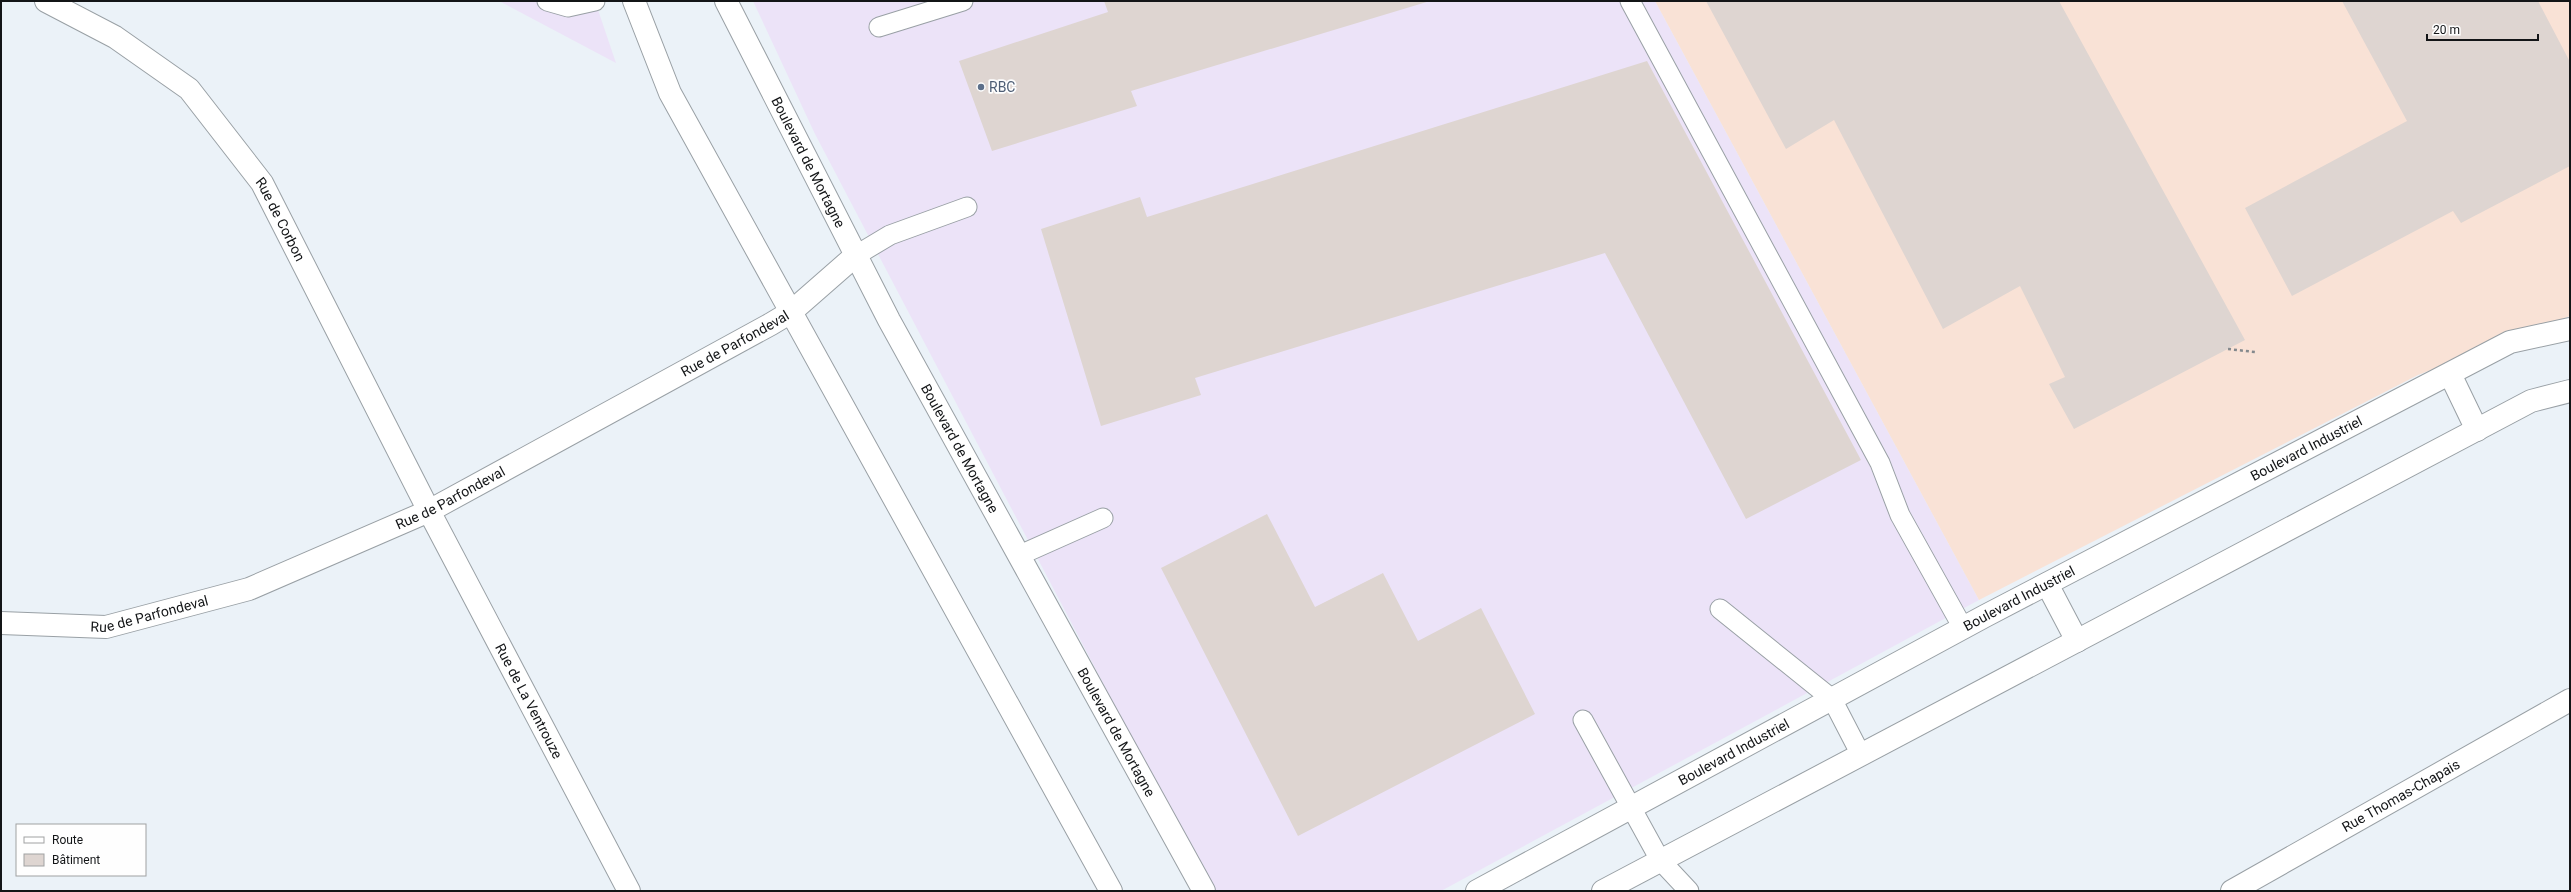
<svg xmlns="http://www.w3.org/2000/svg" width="2571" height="892" font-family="Roboto,sans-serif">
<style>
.commercial{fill:#ece3f8}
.industrial{fill:#f9e2d6}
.building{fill:#ded5d1}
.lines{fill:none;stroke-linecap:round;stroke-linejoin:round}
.lane-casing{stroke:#99a0a5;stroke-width:21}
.street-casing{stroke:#99a0a5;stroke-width:24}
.secondary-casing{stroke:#99a0a5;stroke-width:24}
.path{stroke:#84898d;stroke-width:2.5;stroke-dasharray:3 3;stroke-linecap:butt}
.lane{stroke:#fff;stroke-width:19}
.street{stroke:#fff;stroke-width:22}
.secondary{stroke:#fff;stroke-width:22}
.service-dot{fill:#5c6f8a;stroke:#fefefe;stroke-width:1.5}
.labels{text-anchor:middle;stroke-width:3.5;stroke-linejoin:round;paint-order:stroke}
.service-label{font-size:14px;fill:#4e5e75;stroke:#fefefe;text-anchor:start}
.street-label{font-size:14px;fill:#131517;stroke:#fefefe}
</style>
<rect width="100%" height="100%" fill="#ebf2f8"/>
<!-- commercial -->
<path class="commercial" d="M499,1H595L616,63Z
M753,1H1655L1979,600L1441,891H1212L815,134Z"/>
<!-- industrial -->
<path class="industrial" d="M1655,1H2570V316L2418,375L1979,600Z"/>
<!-- building -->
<path class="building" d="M1104,1H1430L1131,91L1137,106L992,151L959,61L1108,12Z
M1706,1H2059L2245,340L2074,429L2049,384L2065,377L2020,286L1943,329L1834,120L1786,149Z
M2342,1H2538L2570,62V166L2461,223L2453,211L2292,296L2245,208L2407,121Z
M1647,61L1861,460L1746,519L1605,253L1195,378L1201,395L1101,426L1041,229L1140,197L1147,217Z
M1267,514L1315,607L1383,573L1418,641L1481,608L1535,714L1298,836L1161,568Z"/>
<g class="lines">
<!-- lane casing -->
<g class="lane-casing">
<path id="lane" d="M547,1L568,7L595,1
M1630,1L1880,463L1900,515L1963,628
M879,27L963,1
M855,256L890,235L967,207
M1020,555L1103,518
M1720,609L1832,699L1861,755
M1583,720L1660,860L1689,891"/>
</g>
<!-- street casing -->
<g class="street-casing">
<g id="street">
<path id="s1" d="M46,1L115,37L189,89L262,183L429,511L629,891"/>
<path id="s2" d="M1,623L106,627L249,589L429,511L771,324L791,312L855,256"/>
<path id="s3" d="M2232,891L2570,700"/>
</g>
</g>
<!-- secondary casing -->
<g class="secondary-casing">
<g id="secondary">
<path d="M634,1L670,93L1111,891"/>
<path id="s4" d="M726,1L889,320L1204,891"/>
<path d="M2450,374L2477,430"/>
<path d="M2047,584L2077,641"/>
<path id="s5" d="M1477,891L1985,616L2510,342L2570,329"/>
<path d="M1603,891L2531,401L2570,391"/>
</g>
</g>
<!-- path -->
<path class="path" d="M2228,349L2255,352"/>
<!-- lane -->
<use href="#lane" class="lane"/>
<!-- street -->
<use href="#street" class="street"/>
<!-- secondary -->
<use href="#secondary" class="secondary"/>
</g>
<!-- markers -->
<circle class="service-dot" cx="981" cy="87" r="4"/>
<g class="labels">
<!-- service labels -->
<g class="service-label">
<text x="989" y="92">RBC</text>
</g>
<!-- street labels -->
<g class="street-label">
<text dy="5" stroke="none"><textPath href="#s4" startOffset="181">Boulevard de Mortagne</textPath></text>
<text dy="5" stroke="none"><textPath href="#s1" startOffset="328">Rue de Corbon</textPath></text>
<text dy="5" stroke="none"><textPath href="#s2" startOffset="798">Rue de Parfondeval</textPath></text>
<text dy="5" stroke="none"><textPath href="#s4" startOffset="505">Boulevard de Mortagne</textPath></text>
<text dy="5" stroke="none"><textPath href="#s5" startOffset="940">Boulevard Industriel</textPath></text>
<text dy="5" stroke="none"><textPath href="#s2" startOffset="474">Rue de Parfondeval</textPath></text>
<text dy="5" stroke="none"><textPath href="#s5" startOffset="616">Boulevard Industriel</textPath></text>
<text dy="5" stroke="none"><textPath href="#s2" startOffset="150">Rue de Parfondeval</textPath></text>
<text dy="5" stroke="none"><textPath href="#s1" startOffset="870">Rue de La Ventrouze</textPath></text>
<text dy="5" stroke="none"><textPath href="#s4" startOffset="829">Boulevard de Mortagne</textPath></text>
<text dy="5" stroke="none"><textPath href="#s5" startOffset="292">Boulevard Industriel</textPath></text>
<text dy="5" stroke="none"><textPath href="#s3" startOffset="194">Rue Thomas-Chapais</textPath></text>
</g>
</g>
<!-- border -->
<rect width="2571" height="892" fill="none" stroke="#131517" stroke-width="4"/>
<!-- legend -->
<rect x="16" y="824" width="130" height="52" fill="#fefefe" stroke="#a0a1a2"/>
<rect x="24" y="837" width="20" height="6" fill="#ffffff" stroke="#a0a1a2"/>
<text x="52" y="844" font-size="12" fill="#131517">Route</text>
<rect x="24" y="854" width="20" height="12" fill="#ded5d1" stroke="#a0a1a2"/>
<text x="52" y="864" font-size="12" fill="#131517">Bâtiment</text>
<!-- scale -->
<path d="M2427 34v6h111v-6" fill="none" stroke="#131517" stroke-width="2"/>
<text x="2433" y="34" font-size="12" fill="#131517" stroke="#fefefe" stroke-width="3" paint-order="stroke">20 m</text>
</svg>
